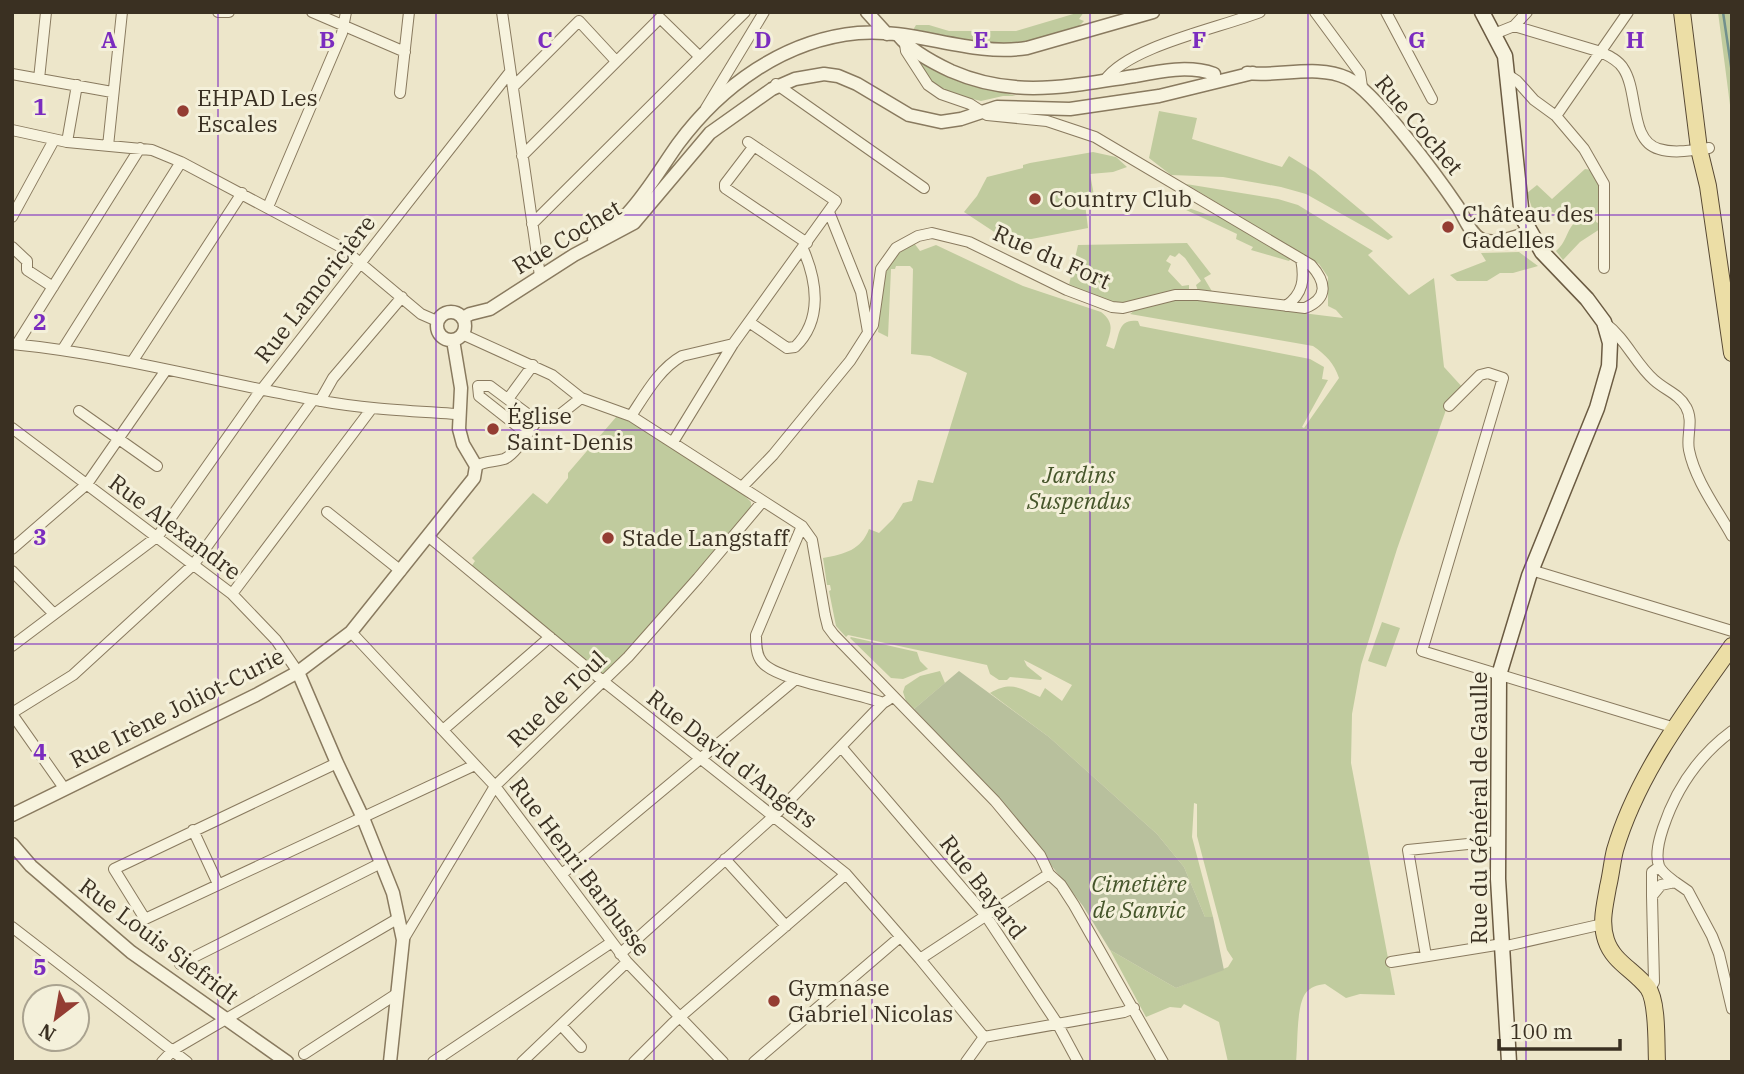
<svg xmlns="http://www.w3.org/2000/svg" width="1744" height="1074" font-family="'IBM Plex Serif',serif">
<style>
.green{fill:#c0cb9e}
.cemetery{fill:#b8c09d}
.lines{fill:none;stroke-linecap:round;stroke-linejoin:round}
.stream{stroke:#71908c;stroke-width:2.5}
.minor-casing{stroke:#897a5f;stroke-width:12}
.tertiary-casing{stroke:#897a5f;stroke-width:15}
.secondary-casing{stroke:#6b5b42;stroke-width:17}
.primary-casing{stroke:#574833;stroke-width:18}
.minor{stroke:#f7f3de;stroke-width:10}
.tertiary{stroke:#f7f3de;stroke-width:12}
.secondary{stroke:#f7f3de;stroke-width:14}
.primary{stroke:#ecdea6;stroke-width:16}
.grid{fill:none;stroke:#7b2cbf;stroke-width:2;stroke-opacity:0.55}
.poi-dot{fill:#943d33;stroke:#f4f0da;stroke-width:2.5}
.labels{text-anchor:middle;stroke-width:6;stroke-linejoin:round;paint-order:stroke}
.poi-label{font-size:23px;fill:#3a3022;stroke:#f4f0da;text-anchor:start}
.street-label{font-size:23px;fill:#3a3022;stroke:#f4f0da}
.park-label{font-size:23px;font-style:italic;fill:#45552a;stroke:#f4f0da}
.grid-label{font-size:23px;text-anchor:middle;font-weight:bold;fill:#7b2cbf;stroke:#f4f0da;stroke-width:6;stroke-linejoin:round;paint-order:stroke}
</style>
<rect width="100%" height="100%" fill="#ede6ca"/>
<!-- green -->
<path class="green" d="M1080,12H1084L1079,19L1084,21L1077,28L1023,43H981L913,30L916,25H929L949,31H1016Z
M1718,12H1732V105H1730Z
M916,59L962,81L1016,96H1003L981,101L948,93L930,82Z
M1159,111L1197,118L1192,139L1282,167L1289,156L1315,172L1393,237L1388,240L1306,194L1281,187L1223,177L1171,175L1149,158Z
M1093,152L1116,157L1127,167L1113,172L1090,174L1095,201L1085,204L1088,228L1011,243L964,212L977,196L987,177L1023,168V165L1030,163Z
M1585,169L1592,170L1600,189V211L1595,214L1596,222L1600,224V229L1580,242L1563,260L1556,251C1566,243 1566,232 1574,223L1567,212L1559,214L1542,209L1534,214L1527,193L1537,185L1552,199Z
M1186,184L1278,199L1298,205L1373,251L1368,255L1409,295L1434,278L1444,367L1464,389L1447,407L1397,549L1361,665L1352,714L1351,763L1395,995L1360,994L1346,998L1325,984C1317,985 1310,987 1305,994C1296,1008 1298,1045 1296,1062H1228L1219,1022L1184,1004L1181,1008L1170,1007L1146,1017L1110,950L1176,988L1228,967L1233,959L1227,950L1197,836V804L1194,803L1192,837L1213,917H1205L1184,867L1157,834L1049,737L990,693C1012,681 1018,688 1040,697L1045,688L1062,701L1072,685L1024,660L1027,666L1042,678L1041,680L1010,677L1007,680H999L990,674L987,665L848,635L846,637L836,626L829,591L831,590L830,585H827L823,558C845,554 861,550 869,529L879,533L893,519L903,503L912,501L918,480L933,483L967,373L930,356L911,354L913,269L910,266H896L895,269H891L888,337L878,332L885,270L899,253L914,243L920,251L936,245L1023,286L1101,312C1115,323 1111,331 1106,346L1114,349C1120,334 1118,318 1138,321L1140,326L1310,359L1324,367L1322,379L1328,380L1302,427L1304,428L1339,378C1334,363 1326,355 1313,346L1130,314C1145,301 1176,300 1196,300L1343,318L1336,310L1328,306V277L1319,264Z
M1186,207L1211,216H1220L1291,258L1289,261L1251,250L1253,247L1236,239L1237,234L1184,209Z
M1187,243L1211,274L1204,278L1213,293L1198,291L1196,285L1201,281L1185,258L1179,253L1175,257L1170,255L1166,261L1171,264L1168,271L1182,286L1189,285V293C1163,287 1142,303 1117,303C1102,303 1083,291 1069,285L1078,245Z
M1519,252L1538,266L1513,273H1500L1487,281H1457L1450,275L1486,261L1481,253Z
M617,416L645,429L740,491L751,502V507C704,563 658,623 604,673H599L471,567L475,561L472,558L533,493L547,504L568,478V473Z
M1382,622L1400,628L1386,667L1368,661Z
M851,637L917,652L920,661L928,669L903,679L891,678L850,638Z
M940,671L945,683L914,709L906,701L903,692L905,686L920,676Z"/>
<!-- cemetery -->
<path class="cemetery" d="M959,671L1049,737L1157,834L1184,867L1205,917H1213L1224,970L1176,988L1110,950L1083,906L1000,800L914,709Z"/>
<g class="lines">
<!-- stream -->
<path class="stream" d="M1723,12L1732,73"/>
<!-- minor casing -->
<g class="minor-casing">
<path id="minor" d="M218,12H229
M312,12L405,52
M502,12L540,276
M1315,12L1360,73L1362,87
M1386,12L1432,99
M1514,26L1527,12
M1494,34L1514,26L1601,52C1609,56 1618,60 1623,68C1639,91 1629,141 1659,149C1675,154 1693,150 1709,148
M12,74L112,92
M1508,75L1517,81L1534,100L1556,116L1584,149L1604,184V268
M39,79L46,12
M1105,80C1129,46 1220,28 1260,12
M776,84L924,188
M513,87L579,21L616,61
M400,93L409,12
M706,108L764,12
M1556,116L1628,12
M12,130L67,142L152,150L181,162L341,247L421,314L437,321
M67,142L77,85
M108,146L122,12
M754,146L725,184V188L807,243
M522,156L660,18L699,56
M268,207L342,33L346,12
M829,212L861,292L868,332
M12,217L54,140
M532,224L745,12
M12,247L27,261V270L53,287
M1286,306C1303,294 1305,279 1301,259
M749,322L787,348L795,347C823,320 817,281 803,249
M1605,323C1626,339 1635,363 1654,380C1665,390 1679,394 1686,407C1694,421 1686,436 1689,450C1695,480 1717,509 1732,536
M462,334L552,375L581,398L631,416L802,526L812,540L825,615L828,627L834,635L995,801L1040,855L1049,874L1061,885L1074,905L1163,1062
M12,344C115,354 215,382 316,400C363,409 411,411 459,414
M17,344L140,148
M63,349L181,162
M132,362L242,193
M508,399L533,365
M320,401L333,378L402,297
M1449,406L1480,375L1488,373L1503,378L1422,651L1675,728
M79,411L157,466
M631,416C645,395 659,369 682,356L733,344
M537,421H552L581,398
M12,428L232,594L276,640L298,672
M526,433L479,396L478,386H490L537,421
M673,442L733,344L836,201L748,142
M476,466C485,461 494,462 504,459C515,455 529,431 537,421
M742,487L773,455L850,361L873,325L881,269L896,248L918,236L932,233L969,242L1067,290L1112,307L1123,308L1175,295H1198L1305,308C1329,298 1326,282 1311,265L1095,137L1047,121L987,115L970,104L941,94L928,85L906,51L905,44
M327,512L401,571
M802,526L756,635C756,644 756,655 762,662C777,681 856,692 883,703L888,700
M429,537L603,681L846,874L920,959L984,1037
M12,549L87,484L166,370
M1531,570L1732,631
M12,571L54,614
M232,594L372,408
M351,632L495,786L627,962L723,1062
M12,646L158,536L258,394L510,72
M12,713L73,675L194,564L313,400
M12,714L64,788
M443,730L550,637
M842,748L986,916L1057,1023L1078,1062
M337,763L114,869L145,919L475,765
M193,830L218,884
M725,859L786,926
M562,874L796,679
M1675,882C1670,878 1662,873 1659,866C1655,854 1659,840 1663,828C1676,789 1698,756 1732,731
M1652,896V872L1659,867
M12,927L187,1062
M403,940L495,786L628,657L698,578L762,502
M620,954L774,816L883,703
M1426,956L1408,850L1498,841
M920,959L1049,874
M1391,962L1496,945L1502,947L1603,924
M180,964L381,863
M1649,990L1654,982L1652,896L1661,885L1675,882L1688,891L1712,936L1719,954L1732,1009
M561,1025L581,1047
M984,1037L1124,1012L1134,1008
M304,1054L398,993
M162,1062L173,1050L397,919
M433,1062L612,942
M522,1062L627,962
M634,1062L673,1023L846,874
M754,1062L900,937
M966,1062L984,1037"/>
</g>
<!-- tertiary casing -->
<g class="tertiary-casing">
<path id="tertiary" d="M867,12L887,34
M898,35C911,51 932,62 951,71C1015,99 1069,86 1135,76C1160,71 1189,65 1214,74
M1247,73C1279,77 1317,64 1347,78C1374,90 1439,179 1458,207C1464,217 1471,236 1483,240C1498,245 1515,236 1530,233
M594,239C605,230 618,223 628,213C648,191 661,168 678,144C721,86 784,40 858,33C915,28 970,57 1027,48L1153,12
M437 326a14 14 0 1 1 28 0a14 14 0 1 1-28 0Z
M463,318L470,314L490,309L574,255L634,223L710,133L772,89L795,79L824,74L838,76L857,84L909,115L941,122L961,119L997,107L1070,109L1159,96L1253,73
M298,672L337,763L363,818L393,893L403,940L390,1062
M12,815L256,695L298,672L351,632L474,478L476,466L463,444L459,429L461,388L453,340
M12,844L31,866L131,952L287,1062"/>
</g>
<!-- secondary casing -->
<g class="secondary-casing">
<path id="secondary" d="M1482,12L1505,56L1522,217L1542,252L1587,299L1604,322L1610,343L1609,366L1597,408L1529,576L1499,675L1498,879L1509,1062"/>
</g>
<!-- primary casing -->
<g class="primary-casing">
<path id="primary" d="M1682,12L1699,149L1708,186L1732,353
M1657,1062C1656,1044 1658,1002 1648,988C1634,970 1613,962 1606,940C1600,922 1605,905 1608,887C1611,875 1612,862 1615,850C1637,775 1687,709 1732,646"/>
</g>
<!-- minor -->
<use href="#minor" class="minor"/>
<!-- tertiary -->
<use href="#tertiary" class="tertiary"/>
<!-- secondary -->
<use href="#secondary" class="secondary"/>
<!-- primary -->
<use href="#primary" class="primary"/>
</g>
<!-- grid -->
<path class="grid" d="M218,12V1062M436,12V1062M654,12V1062M872,12V1062M1090,12V1062M1308,12V1062M1526,12V1062M12,215H1732M12,430H1732M12,644H1732M12,859H1732"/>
<!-- markers -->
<g class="poi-dot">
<circle cx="183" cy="111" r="7"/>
<circle cx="1035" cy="199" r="7"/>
<circle cx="1448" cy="227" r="7"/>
<circle cx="493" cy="429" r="7"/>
<circle cx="608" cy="538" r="7"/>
<circle cx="774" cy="1001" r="7"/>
</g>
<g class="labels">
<!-- poi labels -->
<g class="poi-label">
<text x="197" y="106">EHPAD Les<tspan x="197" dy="26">Escales</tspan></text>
<text x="1049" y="207">Country Club</text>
<text x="1462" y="222">Château des<tspan x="1462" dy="26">Gadelles</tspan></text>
<text x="507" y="424">Église<tspan x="507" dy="26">Saint-Denis</tspan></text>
<text x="622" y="546">Stade Langstaff</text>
<text x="788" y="996">Gymnase<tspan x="788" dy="26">Gabriel Nicolas</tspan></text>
</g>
<!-- street labels -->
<g class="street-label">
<text transform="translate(1419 125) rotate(50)" y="8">Rue Cochet</text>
<text transform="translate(567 237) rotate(-31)" y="8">Rue Cochet</text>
<text transform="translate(1052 257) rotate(24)" y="8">Rue du Fort</text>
<text transform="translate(315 289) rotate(-52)" y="8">Rue Lamoricière</text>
<text transform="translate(175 527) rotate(37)" y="8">Rue Alexandre</text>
<text transform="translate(557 699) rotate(-44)" y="8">Rue de Toul</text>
<text transform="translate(177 708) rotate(-27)" y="8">Rue Irène Joliot-Curie</text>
<text transform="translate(732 759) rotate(38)" y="8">Rue David d'Angers</text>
<text transform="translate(1479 808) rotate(-90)" y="8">Rue du Général de Gaulle</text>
<text transform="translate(580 867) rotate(53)" y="8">Rue Henri Barbusse</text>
<text transform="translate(983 887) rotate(52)" y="8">Rue Bayard</text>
<text transform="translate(159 941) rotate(37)" y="8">Rue Louis Siefridt</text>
</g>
<!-- park labels -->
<g class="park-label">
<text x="1079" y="483">Jardins<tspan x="1079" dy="26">Suspendus</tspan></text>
<text x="1139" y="892">Cimetière<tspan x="1139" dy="26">de Sanvic</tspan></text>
</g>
</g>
<g class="grid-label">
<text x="109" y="48">A</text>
<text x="327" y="48">B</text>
<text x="545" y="48">C</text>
<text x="763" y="48">D</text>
<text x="981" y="48">E</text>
<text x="1199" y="48">F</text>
<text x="1417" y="48">G</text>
<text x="1635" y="48">H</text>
<text x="40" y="115">1</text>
<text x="40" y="330">2</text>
<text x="40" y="545">3</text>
<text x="40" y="760">4</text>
<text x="40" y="975">5</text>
</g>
<!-- border -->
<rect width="1744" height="1074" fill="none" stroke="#3a3022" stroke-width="28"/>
<!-- north arrow -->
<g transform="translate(56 1018) rotate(211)"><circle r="33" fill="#f4f0da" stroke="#aaa390" stroke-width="2"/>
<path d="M0-5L12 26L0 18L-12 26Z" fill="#943d33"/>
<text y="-10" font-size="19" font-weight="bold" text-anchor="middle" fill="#3a3022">N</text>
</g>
<!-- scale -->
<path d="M1499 1039v10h121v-10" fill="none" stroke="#3a3022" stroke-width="3.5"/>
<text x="1510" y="1039" font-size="21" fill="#3a3022" stroke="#f4f0da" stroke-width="5" paint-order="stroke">100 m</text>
</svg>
